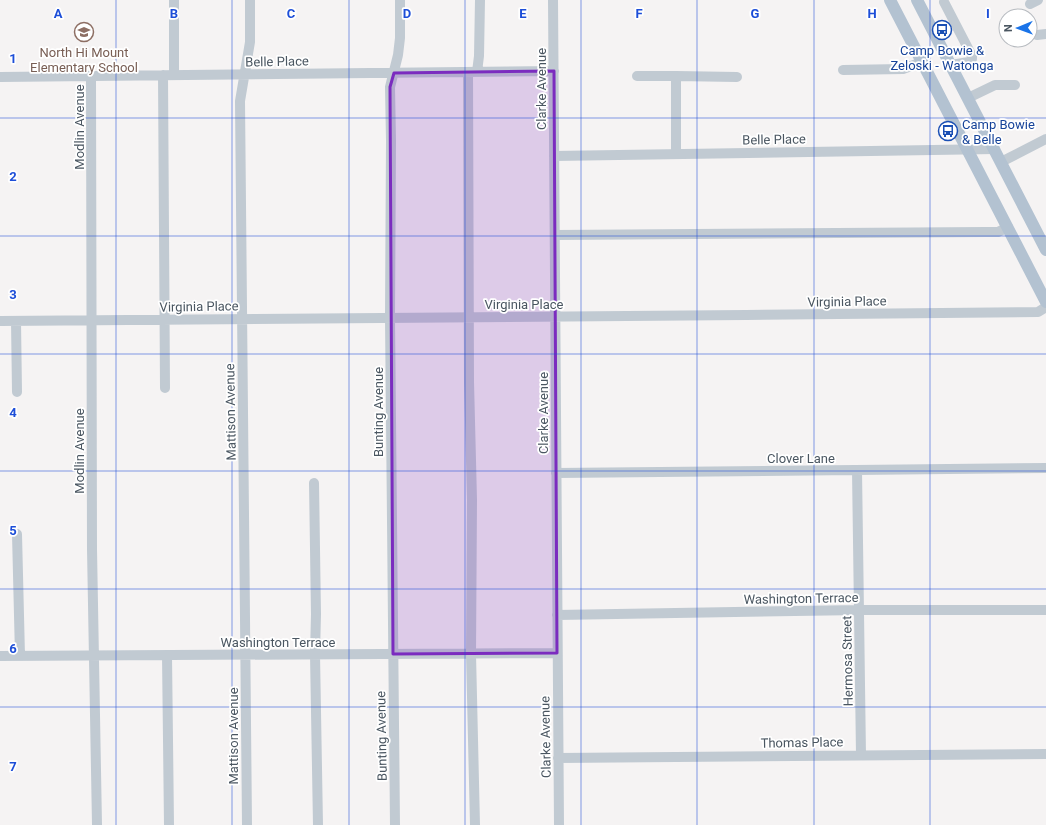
<svg xmlns="http://www.w3.org/2000/svg" width="1046" height="825" font-family="Roboto,sans-serif">
<style>
.lines{fill:none;stroke-linecap:round;stroke-linejoin:round}
.minor{stroke:#c1cad2;stroke-width:10}
.major{stroke:#b3c2d1;stroke-width:12}
.marked{fill:#7b2cbf;fill-opacity:0.2;stroke:#7b2cbf;stroke-width:3;stroke-linejoin:round}
.grid{fill:none;stroke:#1d4ed8;stroke-width:1;stroke-opacity:0.55}
.labels{text-anchor:middle;stroke-width:3.5;stroke-linejoin:round;paint-order:stroke}
.transit-label{font-size:13px;fill:#164399;stroke:#fff}
.education-label{font-size:13px;fill:#785e54;stroke:#fff}
.street-label{font-size:13px;fill:#4a5661;stroke:#fff}
.grid-label{font-size:13px;text-anchor:middle;font-weight:bold;fill:#1d4ed8;stroke:#fff;stroke-width:3.5;stroke-linejoin:round;paint-order:stroke}
</style>
<rect width="100%" height="100%" fill="#f5f3f3"/>
<g class="lines">
<!-- minor -->
<path class="minor" d="M174,0V75
M553,0L559,825
M944,2L972,56V59L969,62L951,65
M1030,4L1038,0
M1037,35L1046,34
M843,70L903,69L922,62
M468,72L469,382L472,500L471,654L475,825
M477,72L479,56L480,0
M163,75L165,388
M91,76L92,549L97,825
M637,76H676
M0,77L554,71
M968,98L995,85H1015
M676,154V76L737,77
M554,156L995,149
M1001,162L1046,139
M555,235L986,232H998L1008,227
M0,321L746,315L1038,312L1046,307
M16,321L17,392
M857,470L861,755
M556,473L1046,468
M314,483L316,614L315,654L318,825
M17,534L20,656
M557,615L860,610H1046
M167,655L169,825
M0,656L557,653
M558,758L1046,754
M247,825L240,101L250,42V0
M395,825L390,318L391,141L390,87L398,55L400,38V0"/>
<!-- major -->
<path class="major" d="M890,0L1046,302
M917,0L1046,250"/>
</g>
<!-- marked area -->
<path class="marked" d="M554,71L557,653L393,654L390,87L394,73Z"/>
<!-- grid -->
<path class="grid" d="M116,0V825M232,0V825M349,0V825M465,0V825M581,0V825M697,0V825M814,0V825M930,0V825M0,118H1046M0,236H1046M0,354H1046M0,471H1046M0,589H1046M0,707H1046"/>
<!-- icons -->
<defs>
<g id="bus-ring" transform="scale(1)"><circle r="9.5" fill="#fff" stroke="#1a4fb4" stroke-width="1.5"/><path d="M-5-6H5V4H4V6H2V4H-2V6H-4V4H-5ZM-3.5-4V0h7V-4ZM-3.5 1.2v1.5H-2V1.2ZM2 1.2v1.5H3.5V1.2Z" fill="#1a4fb4"/></g>
<g id="school-ring" transform="scale(1)"><circle r="9.5" fill="#fff" stroke="#8d6e63" stroke-width="1.5"/><path d="M0-5L7-2L0 1L-7-2ZM-4 1L0 2.5L4 1V4Q0 6-4 4Z" fill="#8d6e63"/></g>
</defs>
<g fill-rule="evenodd">
<use href="#bus-ring" x="942" y="30"/>
<use href="#school-ring" x="84" y="32"/>
<use href="#bus-ring" x="948" y="131"/>
</g>
<g class="labels">
<!-- transit labels -->
<g class="transit-label">
<text x="942" y="55">Camp Bowie &amp;<tspan x="942" dy="15">Zeloski - Watonga</tspan></text>
<text x="962" y="129" text-anchor="start">Camp Bowie<tspan x="962" dy="15">&amp; Belle</tspan></text>
</g>
<!-- education labels -->
<g class="education-label">
<text x="84" y="57">North Hi Mount<tspan x="84" dy="15">Elementary School</tspan></text>
</g>
<!-- street labels -->
<g class="street-label">
<text transform="translate(277 61) rotate(-1)" y="5">Belle Place</text>
<text transform="translate(541 89) rotate(-90)" y="5">Clarke Avenue</text>
<text transform="translate(79 127) rotate(-90)" y="5">Modlin Avenue</text>
<text transform="translate(774 139) rotate(-1)" y="5">Belle Place</text>
<text transform="translate(847 301) rotate(-1)" y="5">Virginia Place</text>
<text x="524" y="309">Virginia Place</text>
<text transform="translate(199 306) rotate(-1)" y="5">Virginia Place</text>
<text transform="translate(230 412) rotate(-91)" y="5">Mattison Avenue</text>
<text transform="translate(378 412) rotate(-90)" y="5">Bunting Avenue</text>
<text transform="translate(543 413) rotate(-90)" y="5">Clarke Avenue</text>
<text transform="translate(79 451) rotate(-90)" y="5">Modlin Avenue</text>
<text x="801" y="463">Clover Lane</text>
<text transform="translate(801 598) rotate(-1)" y="5">Washington Terrace</text>
<text x="278" y="647">Washington Terrace</text>
<text transform="translate(847 661) rotate(-91)" y="5">Hermosa Street</text>
<text transform="translate(233 736) rotate(-90)" y="5">Mattison Avenue</text>
<text transform="translate(381 736) rotate(-91)" y="5">Bunting Avenue</text>
<text transform="translate(545 737) rotate(-91)" y="5">Clarke Avenue</text>
<text transform="translate(802 742) rotate(-1)" y="5">Thomas Place</text>
</g>
</g>
<g class="grid-label">
<text x="58" y="18">A</text>
<text x="174" y="18">B</text>
<text x="291" y="18">C</text>
<text x="407" y="18">D</text>
<text x="523" y="18">E</text>
<text x="639" y="18">F</text>
<text x="755" y="18">G</text>
<text x="872" y="18">H</text>
<text x="988" y="18">I</text>
<text x="13" y="63">1</text>
<text x="13" y="181">2</text>
<text x="13" y="299">3</text>
<text x="13" y="417">4</text>
<text x="13" y="535">5</text>
<text x="13" y="653">6</text>
<text x="13" y="771">7</text>
</g>
<!-- north arrow -->
<g transform="translate(1018 28) rotate(269)"><circle r="19" fill="#ffffff" stroke="#b7bbc0"/>
<path d="M0-3L7 15L0 10L-7 15Z" fill="#1a73e8"/>
<text y="-6" font-size="11" font-weight="bold" text-anchor="middle" fill="#4a5661">N</text>
</g>
</svg>
